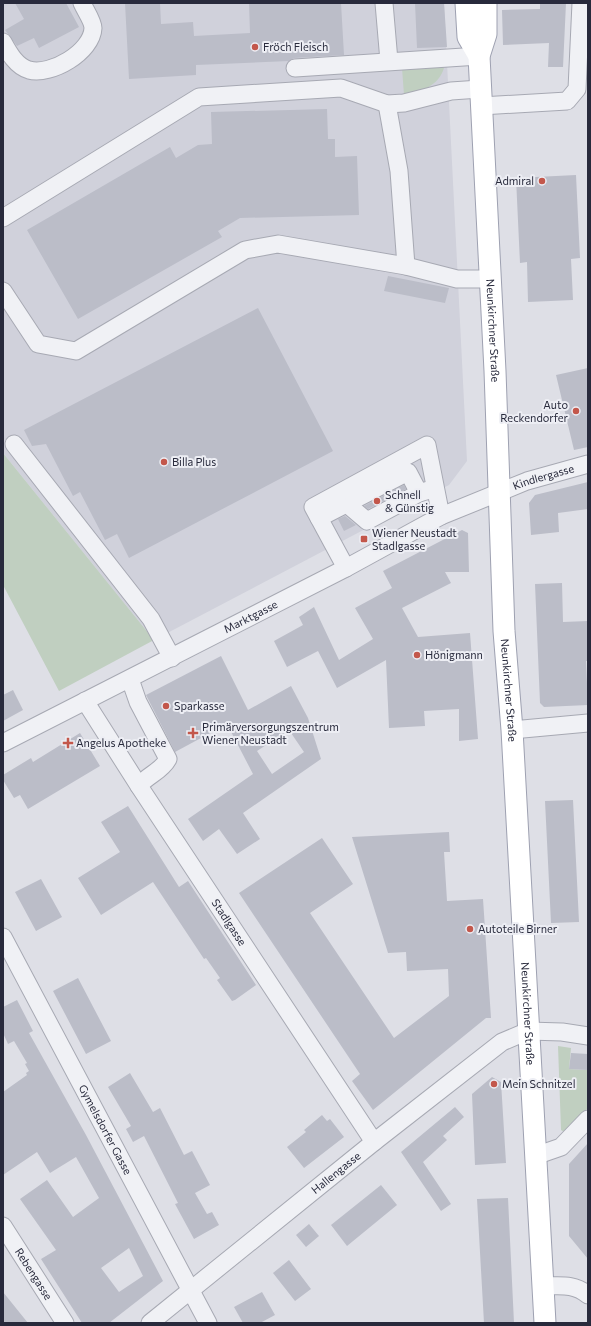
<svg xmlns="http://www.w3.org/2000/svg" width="591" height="1326" font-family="Commissioner,sans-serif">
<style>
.built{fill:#d0d1db}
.green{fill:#c0cfc0}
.building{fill:#bbbdc8;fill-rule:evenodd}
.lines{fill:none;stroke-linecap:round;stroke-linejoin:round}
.minor-casing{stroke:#a7a9b3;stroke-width:19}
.major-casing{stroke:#9ea1b1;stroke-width:23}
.minor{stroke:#f0f1f5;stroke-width:17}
.major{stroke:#fff;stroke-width:21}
.poi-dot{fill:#c3574b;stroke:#edeef4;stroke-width:1.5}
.labels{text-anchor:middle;stroke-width:4;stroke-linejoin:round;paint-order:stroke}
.poi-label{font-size:11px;fill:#282a3c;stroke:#edeef4;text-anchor:start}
.street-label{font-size:11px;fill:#282a3c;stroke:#edeef4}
</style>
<rect width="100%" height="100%" fill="#dedfe6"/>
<!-- built -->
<path class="built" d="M3,3H444L467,461L449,485L154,640L3,453Z"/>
<!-- green -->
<path class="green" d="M442,66L444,68C438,87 421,91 404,95L402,68Z
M3,453L154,640L59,691L3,585Z
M558,1046L571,1048L569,1069L588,1070V1108L564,1132L561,1130Z"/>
<!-- building -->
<path class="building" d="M15,3H66L79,27L39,48L34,38L17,46L5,30L24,19Z
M125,3H160L161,24L193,22L194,36L250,33L249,3H341L344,55L294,58L289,61L196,65V75L129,79Z
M415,3H444L447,47L417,48Z
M540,3H566L563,67H548L549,43L503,45L502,10L540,9Z
M327,109L328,139H335V157L357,156L359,215L240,218L218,231L222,237L78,319L27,230L170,147L176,158L198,145L212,144L211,112Z
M576,175L580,258L571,259L573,300L528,302L527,262L520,263L516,178Z
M388,276L449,288L445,303L384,291Z
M258,308L333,451L129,558L117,534L105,540L80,492L73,496L46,444L32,446L24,430Z
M588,368V447L574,450L556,375Z
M588,482V509L558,513L559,532L531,535L529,503L535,495Z
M404,485L406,489L368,509L364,506Z
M345,516L356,525L344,531L338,519Z
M462,530L468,533L469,572H445L451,583L402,608L418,637L470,633L478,739L459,741V709L424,711L425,726L389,728L386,660L337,688L318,651L287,667L274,641L303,625L299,617L314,607L339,660L373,639L355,608L392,588L383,571Z
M562,583L563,622L588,621V661H586L588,705L544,707L540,703L535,584Z
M221,656L248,710L291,686L308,718L321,759L243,813L260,839L237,854L219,829L203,841L188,819L253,774L227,724L175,752L146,695ZM289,730L304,752L272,774L257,751Z
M13,690L23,710L3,721V695Z
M80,733L100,766L28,809L20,795L14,798L3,780V775L31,758L33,762Z
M573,800L579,922L551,923L545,801Z
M128,806L179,887L188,881L256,985L235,1000L232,1001L217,980L220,978L206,958L204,959L153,882L101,915L78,878L120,852L101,822Z
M449,832L450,852H444L447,901L483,899L491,1018H486L373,1110L352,1081L360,1074L239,893L322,838L353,884L310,913L394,1038L449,996L448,969L407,971L406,952L388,953L352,837Z
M41,879L62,917L36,931L15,892Z
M78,978L111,1041L86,1054L53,991Z
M17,1000L33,1031L29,1033L86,1135L163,1281L109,1323H82L41,1259L56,1250L20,1199L47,1180L73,1217L99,1198L76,1157L50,1173L37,1152L3,1175V1092L27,1075L26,1073L29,1071L25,1064L27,1063L14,1041L8,1044L3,1033V1007ZM129,1248L143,1276L119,1292L101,1268Z
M571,1053L588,1054V1070L569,1069Z
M130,1073L153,1112L160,1108L184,1155L192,1151L210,1185L195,1193L207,1214L212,1212L219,1225L194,1239L175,1204L178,1203L144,1136L133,1142L126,1129L131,1126L108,1087Z
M492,1077L501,1082L506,1163L475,1165L472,1094Z
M455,1107L464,1117L443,1136L447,1140L423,1162L451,1204L441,1211L401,1152Z
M322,1115L327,1121L330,1119L344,1137L304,1168L287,1147L306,1132L304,1130Z
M588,1143V1259L569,1236V1164Z
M381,1185L397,1205L347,1246L331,1225Z
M508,1198L514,1323H484L477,1199Z
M309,1224L319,1236L306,1247L296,1235Z
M289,1260L311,1289L295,1301L273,1273Z
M3,1292L28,1323H3Z
M262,1292L275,1315L260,1323H243L234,1307Z"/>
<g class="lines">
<!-- minor casing -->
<g class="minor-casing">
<g id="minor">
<path d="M384,3L389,61"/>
<path d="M3,42C9,53 16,66 29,70C51,76 92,52 93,28C93,21 85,10 82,3"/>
<path d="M295,68L479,56"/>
<path d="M387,104L399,171L406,266"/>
<path d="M481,106L567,101L577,89L581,3"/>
<path d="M3,218L199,97L341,88L387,104L404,103L451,91L480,89"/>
<path d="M3,291L38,344L76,351L245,250L278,244L406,266L457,279H490"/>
<path d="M14,444L151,619L172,658"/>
<path d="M347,504L367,521L419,493L429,490"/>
<path d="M319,518L408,472L419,493"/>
<path d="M346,568L313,507L427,445L441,516"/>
<path d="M130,679L138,702L168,759C161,772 147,775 139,786"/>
<path id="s1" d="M85,701L139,786L374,1142"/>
<path d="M512,730L588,723"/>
<path id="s2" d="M3,743L346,568L441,516L527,481L588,464"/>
<path id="s3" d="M3,937L208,1323"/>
<path d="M535,1156L561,1147L588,1119"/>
<path id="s4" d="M3,1226L65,1323"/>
<path d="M542,1286C560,1286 574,1283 588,1295"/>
<path id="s5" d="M150,1323L374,1142L502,1042L528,1031L562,1032L588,1036"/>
</g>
</g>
<!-- major casing -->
<g class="major-casing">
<g id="major">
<path d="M466,3L468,37L479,56"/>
<path id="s6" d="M486,3V34L479,56L495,371L504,631L512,730L545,1323"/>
</g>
</g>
<!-- minor -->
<use href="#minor" class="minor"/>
<!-- major -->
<use href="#major" class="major"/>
</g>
<!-- markers -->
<g class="poi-dot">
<circle cx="255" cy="47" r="4"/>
<circle cx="542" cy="181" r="4"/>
<circle cx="576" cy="411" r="4"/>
<circle cx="164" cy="462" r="4"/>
<circle cx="377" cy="501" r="4"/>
<rect x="360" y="535" width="8" height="8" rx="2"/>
<circle cx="417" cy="655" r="4"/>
<circle cx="166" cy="706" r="4"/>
<path d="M191 727h4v4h4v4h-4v4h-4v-4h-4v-4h4z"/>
<path d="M66 737h4v4h4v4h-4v4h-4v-4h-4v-4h4z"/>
<circle cx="470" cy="929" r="4"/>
<circle cx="494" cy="1084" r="4"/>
</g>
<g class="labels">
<!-- poi labels -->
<g class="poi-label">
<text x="263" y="51">Fröch Fleisch</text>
<text x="534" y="185" text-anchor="end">Admiral</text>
<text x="568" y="409" text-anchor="end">Auto<tspan x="568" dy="13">Reckendorfer</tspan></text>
<text x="172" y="466">Billa Plus</text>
<text x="385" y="499">Schnell<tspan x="385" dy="13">&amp; Günstig</tspan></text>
<text x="372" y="537">Wiener Neustadt<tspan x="372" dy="13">Stadlgasse</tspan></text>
<text x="425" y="659">Hönigmann</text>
<text x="174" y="710">Sparkasse</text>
<text x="202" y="731">Primärversorgungszentrum<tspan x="202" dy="13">Wiener Neustadt</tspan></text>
<text x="76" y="747">Angelus Apotheke</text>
<text x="478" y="933">Autoteile Birner</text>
<text x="502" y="1088">Mein Schnitzel</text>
</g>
<!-- street labels -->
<g class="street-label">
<text dy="4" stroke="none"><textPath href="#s6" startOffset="329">Neunkirchner Straße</textPath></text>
<text dy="4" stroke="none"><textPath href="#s2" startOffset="603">Kindlergasse</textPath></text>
<text dy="4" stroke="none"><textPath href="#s2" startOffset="278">Marktgasse</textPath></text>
<text dy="4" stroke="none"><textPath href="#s6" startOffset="689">Neunkirchner Straße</textPath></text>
<text dy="4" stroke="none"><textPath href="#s1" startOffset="264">Stadlgasse</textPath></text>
<text dy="4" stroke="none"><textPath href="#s6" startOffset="1013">Neunkirchner Straße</textPath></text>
<text dy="4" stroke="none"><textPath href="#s3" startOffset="218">Gymelsdorfer Gasse</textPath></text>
<text dy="4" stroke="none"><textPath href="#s5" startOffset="239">Hallengasse</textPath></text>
<text dy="4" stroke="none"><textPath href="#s4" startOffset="57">Rebengasse</textPath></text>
</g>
</g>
<!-- border -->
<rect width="591" height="1326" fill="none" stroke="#282a3c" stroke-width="8"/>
</svg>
